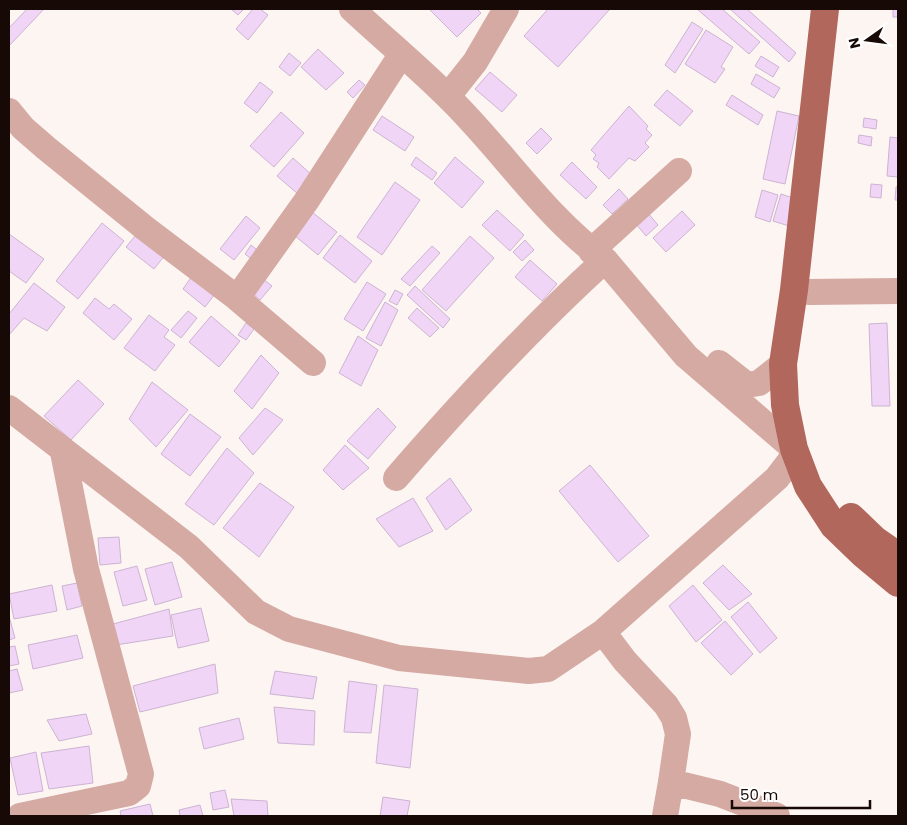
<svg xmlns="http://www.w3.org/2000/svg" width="907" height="825" font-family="Poppins,sans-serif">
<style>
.building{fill:#f0d5f7;stroke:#ccb4d2}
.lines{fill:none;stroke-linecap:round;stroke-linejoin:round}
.minor{stroke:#d4aaa3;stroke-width:26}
.major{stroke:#b1675c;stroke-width:28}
</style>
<rect width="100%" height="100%" fill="#fdf5f2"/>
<!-- building -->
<path class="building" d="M27,9H44L9,46V28Z
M231,9H244L238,15Z
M253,9H260L268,15L248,40L236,29Z
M429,9H477L481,13L457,37Z
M548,9H610L558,67L524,36Z
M697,9H722L760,42L749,54Z
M730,9H747L796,53L789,62Z
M893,9H898V17H893Z
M692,22L703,29L675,73L665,65Z
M706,30L733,47L721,67L725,69L715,83L685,64Z
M318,49L344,73L326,90L301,67Z
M289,53L301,63L290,76L279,67Z
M761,56L779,67L773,77L755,66Z
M490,72L517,95L502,112L475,89Z
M756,74L780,88L774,98L751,84Z
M359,80L365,85L353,98L347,92Z
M260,82L273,92L257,113L244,103Z
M667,90L693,111L680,126L654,105Z
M732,95L763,115L758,125L726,105Z
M629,106L648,126L646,129L652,135L645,143L649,147L635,161L629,158L609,179L597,167L599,163L593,159L596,155L591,150Z
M777,111L799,116L785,184L763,179Z
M281,112L304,133L274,167L250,146Z
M382,116L414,137L405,151L373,130Z
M864,118L877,120L876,129L863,127Z
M541,128L552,139L537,154L526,143Z
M859,135L872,137L871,146L858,143Z
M890,137L898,138V177L887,176Z
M416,157L437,173L432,180L411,165Z
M455,157L484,182L462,208L434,183Z
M293,158L313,176L298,194L277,176Z
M572,162L597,187L586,199L560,175Z
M395,182L420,200L382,255L357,237Z
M871,184L882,185L881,198L870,197Z
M896,187H898V200H895Z
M619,189L628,199L612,214L603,205Z
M762,190L778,195L770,222L755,217Z
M781,194L796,199L789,226L773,221Z
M643,207L658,225L646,236L631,218Z
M307,208L337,232L318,255L288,230Z
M497,210L524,235L510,251L482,225Z
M682,211L695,225L666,252L653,238Z
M246,216L260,228L234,260L220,249Z
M102,223L124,241L78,299L56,281Z
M139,231L166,254L154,269L126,247Z
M9,234L44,259L26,283L9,271Z
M340,235L372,261L355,283L323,258Z
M470,236L494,258L446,311L422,290Z
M525,240L534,250L522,261L513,252Z
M251,245L260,252L254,261L245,254Z
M432,246L440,253L410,286L401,279Z
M530,260L557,284L542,301L515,277Z
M258,275L272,286L260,300L246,288Z
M192,276L215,294L205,307L183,289Z
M367,282L386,294L363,331L344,319Z
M34,283L65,307L47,331L24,318L9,335V314Z
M415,286L450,319L443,328L407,295Z
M395,290L403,294L397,305L389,301Z
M95,298L109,309L114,304L132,319L114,340L83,313Z
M385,302L398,310L381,346L366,338Z
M417,308L439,328L430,337L408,318Z
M188,311L197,318L181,338L171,330Z
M149,315L169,330L164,337L175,345L155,371L124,348Z
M211,316L240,341L219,367L189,342Z
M246,323L254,329L246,340L238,335Z
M887,323L890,406H872L869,324Z
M358,336L378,350L361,386L339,373Z
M261,355L279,373L252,409L234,391Z
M78,380L104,404L71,440L44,416Z
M152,382L188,410L156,447L129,419Z
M265,408L283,420L253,455L239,438Z
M378,408L396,427L368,459L347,441Z
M190,414L221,437L190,476L161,454Z
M345,445L369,468L343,490L323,470Z
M227,448L254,473L214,525L185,504Z
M590,465L649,536L618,562L559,491Z
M450,478L472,510L446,530L426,498Z
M260,483L294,507L259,557L223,528Z
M413,498L433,531L399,547L376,519Z
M119,537L121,563L100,565L98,538Z
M172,562L182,597L155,605L145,569Z
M723,565L752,594L729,610L703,583Z
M137,566L147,600L123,606L114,572Z
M77,583L82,606L67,610L62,586Z
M52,585L57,611L14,619L9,594Z
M693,585L722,620L696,642L669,606Z
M748,602L777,638L760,653L731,617Z
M201,608L209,641L178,648L171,615Z
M169,609L173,636L116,645L113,624Z
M9,616L15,638L9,640Z
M725,621L753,654L731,675L701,643Z
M77,635L83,658L33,669L28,645Z
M15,646L19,664L9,666V647Z
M215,664L218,693L140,712L133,686Z
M17,669L23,690L9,693V671Z
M275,671L317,677L313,699L270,694Z
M349,681L377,685L371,733L344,732Z
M384,685L418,689L410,768L376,763Z
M274,707L315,711L314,745L278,743Z
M86,714L92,734L59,741L47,720Z
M239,718L244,739L204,749L199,728Z
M89,746L93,783L49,789L41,753Z
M36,752L43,791L18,795L10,758Z
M225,790L229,807L213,810L210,793Z
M383,797L410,801L407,816H380Z
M231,799L267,801L268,816H234Z
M150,804L153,816H121L120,811Z
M200,805L203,816H180L179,810Z"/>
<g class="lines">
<!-- minor -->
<path class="minor" d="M448,96L475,62L506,9
M9,111L23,128L46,148L146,229L237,298L313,363
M591,251L679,171
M809,292L898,291
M237,298L307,200L401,55
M719,363L747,385L759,383L783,364
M9,408L189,547L256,612L289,629L399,658L529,671L548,669L603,632L777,478L790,461L794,449L686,356L605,260C544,216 501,148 447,96C417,66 383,38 352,9
M396,478C462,402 530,328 605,260
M603,632L625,661L666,705L674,718L678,734L671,782L720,794L777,816
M20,816L129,793L138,786L141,774L86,569L63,452
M665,816L671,782"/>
<!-- major -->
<path class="major" d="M825,9L794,290L783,364L785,405L794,449L808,486L834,526L863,554L898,583
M851,517L875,540L898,556"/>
</g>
<!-- border -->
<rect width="907" height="825" fill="none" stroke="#170a06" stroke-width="20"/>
<!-- north arrow -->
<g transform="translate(867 40) rotate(256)" stroke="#ffffff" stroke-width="4" paint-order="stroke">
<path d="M0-4L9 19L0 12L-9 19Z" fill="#170a06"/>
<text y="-8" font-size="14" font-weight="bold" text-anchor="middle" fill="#170a06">N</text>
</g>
<!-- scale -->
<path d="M732 800v8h138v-8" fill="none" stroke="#170a06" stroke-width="2.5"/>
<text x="740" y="800" font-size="15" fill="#170a06" stroke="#ffffff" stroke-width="4" paint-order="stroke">50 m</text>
</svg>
